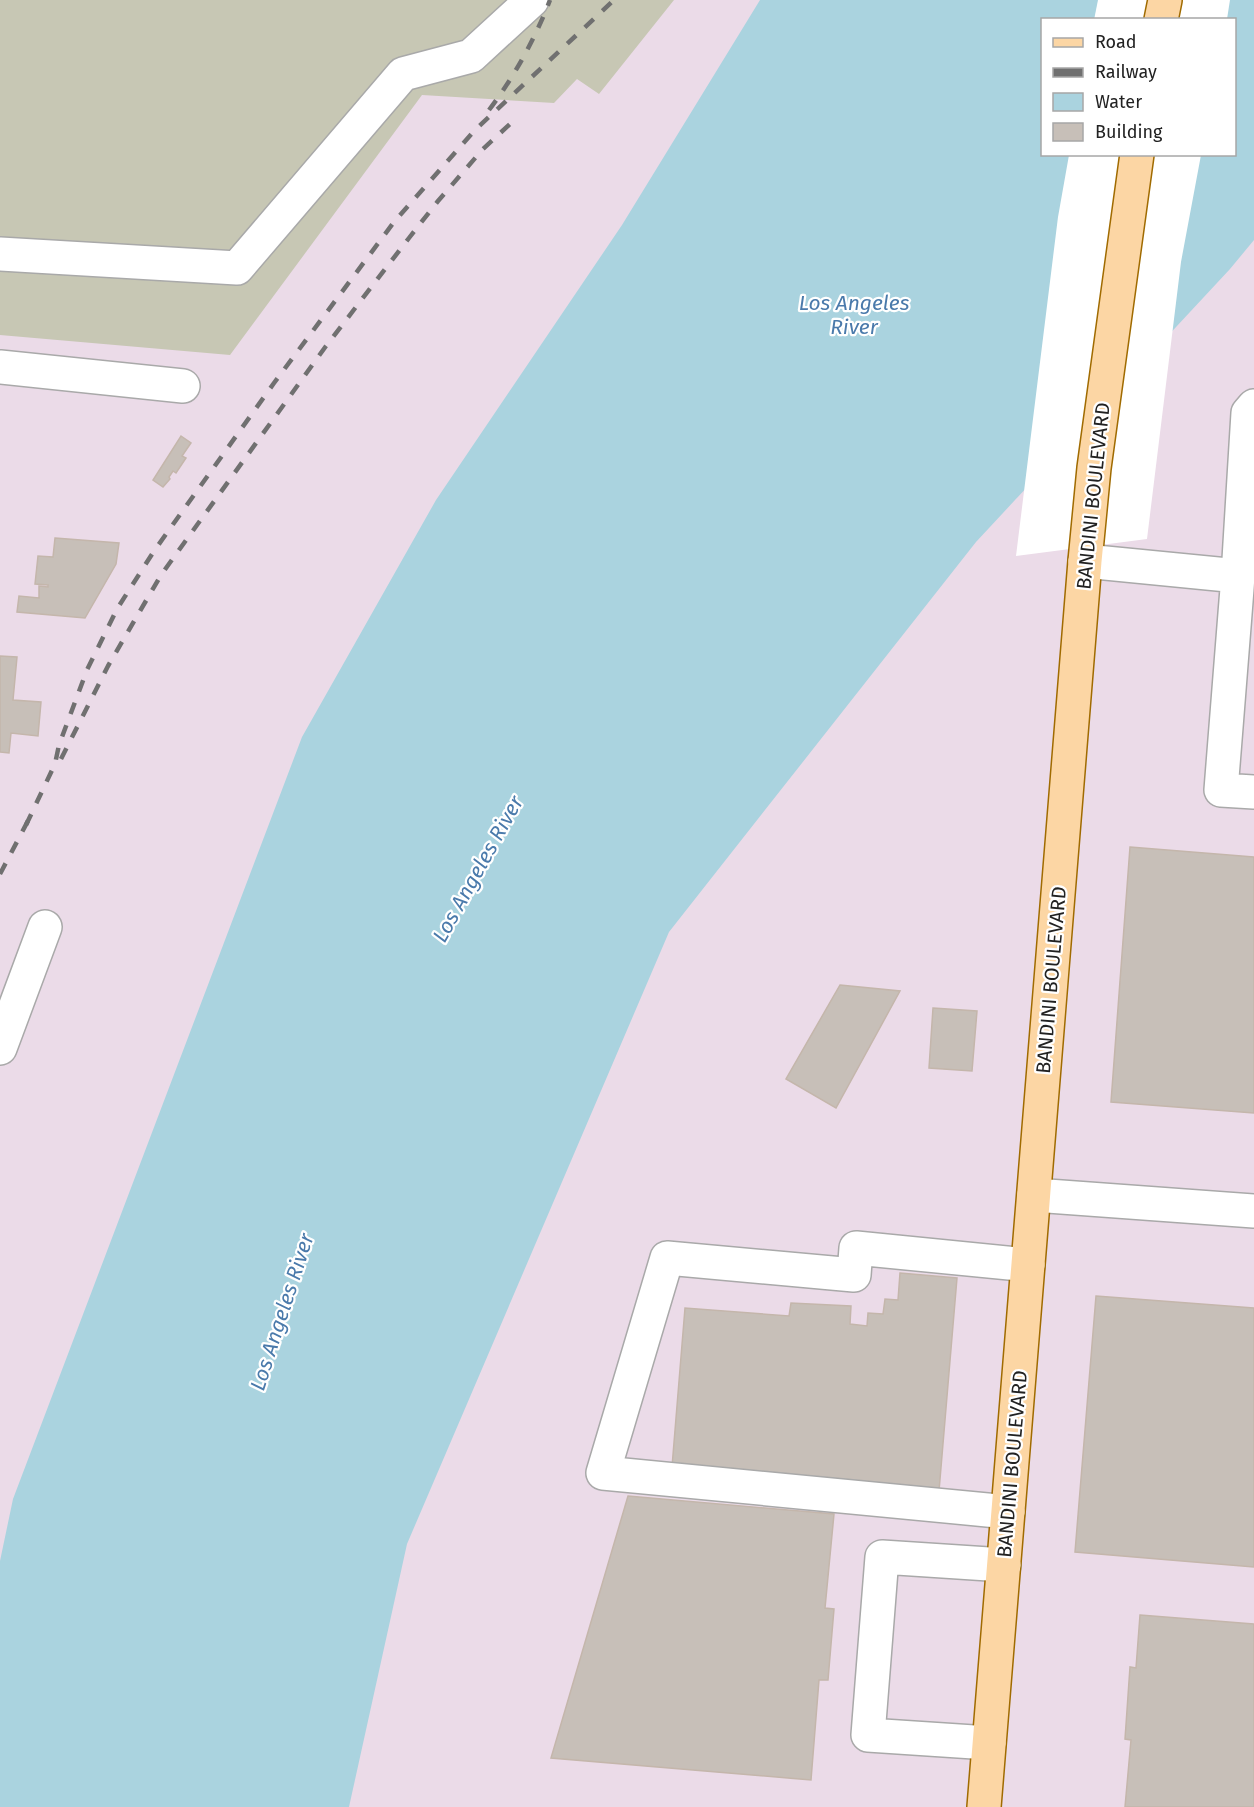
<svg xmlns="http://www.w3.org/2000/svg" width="1254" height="1807" font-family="'Fira Sans',sans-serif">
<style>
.industrial{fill:#ebdbe8;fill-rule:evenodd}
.construction{fill:#c7c7b4}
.water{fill:#aad3df;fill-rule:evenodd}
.pier{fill:#fff}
.building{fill:#c7bfb8;stroke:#c4b6ab;stroke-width:1.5}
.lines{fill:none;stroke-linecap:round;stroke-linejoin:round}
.minor-casing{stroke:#a9a9a9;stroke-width:36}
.major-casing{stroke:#a06b00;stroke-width:36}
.minor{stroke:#fff;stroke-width:33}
.major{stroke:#fcd6a4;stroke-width:33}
.rail{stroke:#707070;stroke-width:4.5;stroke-dasharray:12 12;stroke-linecap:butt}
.labels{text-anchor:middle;stroke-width:4.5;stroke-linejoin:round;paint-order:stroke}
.street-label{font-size:20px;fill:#222;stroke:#fff}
.water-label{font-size:21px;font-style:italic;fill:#4a7aab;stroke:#fff}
</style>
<rect width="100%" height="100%" fill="#f2efe9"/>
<!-- industrial -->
<path class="industrial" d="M0,0H1254V1807H0ZM1042,20H1234V154H1042Z"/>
<!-- construction -->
<polygon class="construction" points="0,0 674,0 599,94 577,79 554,103 422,95 230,355 0,335"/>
<!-- water -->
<path class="water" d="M760,0H1254V240L1230,269L976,542L669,932L407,1544L349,1807H0V1561L13,1499L302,737L436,500L622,225ZM1042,20H1234V154H1042Z"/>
<!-- pier -->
<g class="pier">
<polygon points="1098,0 1230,0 1227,19 1094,20"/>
<polygon points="1069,155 1201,155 1181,262 1147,539 1016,556 1058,217"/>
</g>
<!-- building -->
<g class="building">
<polygon points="181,436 191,443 182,456 186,458 176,473 173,471 169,477 170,479 163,487 153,480"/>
<polygon points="55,538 119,543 116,564 85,618 17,612 19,596 39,598 39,586 48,587 48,585 35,584 38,556 53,557"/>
<polygon points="0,656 17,657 13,700 41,702 38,736 11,733 9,753 0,752"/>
<polygon points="1130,847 1254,857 1254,1113 1111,1102"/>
<polygon points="840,985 900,991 836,1108 786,1079"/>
<polygon points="933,1008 977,1011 972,1071 929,1068"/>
<polygon points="900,1273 957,1278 939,1491 672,1467 685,1308 789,1316 791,1303 851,1306 850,1324 867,1326 868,1313 883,1314 885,1299 898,1300"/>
<polygon points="1096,1296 1254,1308 1254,1567 1075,1552"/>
<polygon points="628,1496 834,1514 825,1608 834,1609 828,1680 819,1680 811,1780 551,1758"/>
<polygon points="1140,1615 1254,1624 1254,1807 1125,1807 1131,1740 1125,1739 1130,1667 1136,1668"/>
</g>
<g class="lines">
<defs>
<g id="minor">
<polyline points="0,254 237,268 403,74 471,56 532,0"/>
<polyline points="0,367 183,386"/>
<polyline points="1085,561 1238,576 1221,790 1254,792"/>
<polyline points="1238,576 1248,413 1254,406"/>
<polyline points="0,1048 45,927"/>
<polyline points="1034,1195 1254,1211"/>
<polyline points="1008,1512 603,1473 667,1258 854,1275 856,1248 1028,1265"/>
<polyline points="989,1743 868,1735 882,1557 1004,1565"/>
</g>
<g id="major">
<polyline points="1161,20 1165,0"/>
<polyline points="984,1807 1085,561 1094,468 1137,154"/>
</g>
</defs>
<!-- minor casing -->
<use href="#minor" class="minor-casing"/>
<!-- major casing -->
<use href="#major" class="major-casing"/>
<!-- minor -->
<use href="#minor" class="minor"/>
<!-- major -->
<use href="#major" class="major"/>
<!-- rail -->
<g class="rail">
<path d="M489,110C514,77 535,39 550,0"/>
<polyline points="61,759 108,666 161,575 326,346 409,238 438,201 483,149 510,124"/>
<polyline points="26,825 55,764 59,745 87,670 117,609 154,551 274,383 394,222 474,131 614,0"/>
<polyline points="0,874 30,817"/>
</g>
</g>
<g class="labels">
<!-- street labels -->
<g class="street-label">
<text transform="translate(1093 496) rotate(-84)" y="7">BANDINI BOULEVARD</text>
<text transform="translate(1051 980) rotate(-85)" y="7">BANDINI BOULEVARD</text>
<text transform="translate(1012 1464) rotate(-85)" y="7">BANDINI BOULEVARD</text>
</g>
<!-- water labels -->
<g class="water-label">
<text x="854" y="310">Los Angeles<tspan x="854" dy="24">River</tspan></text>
<text transform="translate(478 869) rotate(-61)" y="7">Los Angeles River</text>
<text transform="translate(282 1312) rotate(-72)" y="7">Los Angeles River</text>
</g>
</g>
<!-- legend -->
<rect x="1041" y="18" width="195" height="138" fill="#ffffff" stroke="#a7a7a7" stroke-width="1.5"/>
<rect x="1053" y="38" width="30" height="9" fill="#fcd6a4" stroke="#a7a7a7" stroke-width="1.5"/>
<text x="1095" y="48" font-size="18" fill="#222222">Road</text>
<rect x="1053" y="68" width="30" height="9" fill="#707070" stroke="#a7a7a7" stroke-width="1.5"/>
<text x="1095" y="78" font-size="18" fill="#222222">Railway</text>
<rect x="1053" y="93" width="30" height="18" fill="#aad3df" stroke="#a7a7a7" stroke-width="1.5"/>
<text x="1095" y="108" font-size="18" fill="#222222">Water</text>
<rect x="1053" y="123" width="30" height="18" fill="#c7bfb8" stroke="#a7a7a7" stroke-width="1.5"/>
<text x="1095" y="138" font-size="18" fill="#222222">Building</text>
</svg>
